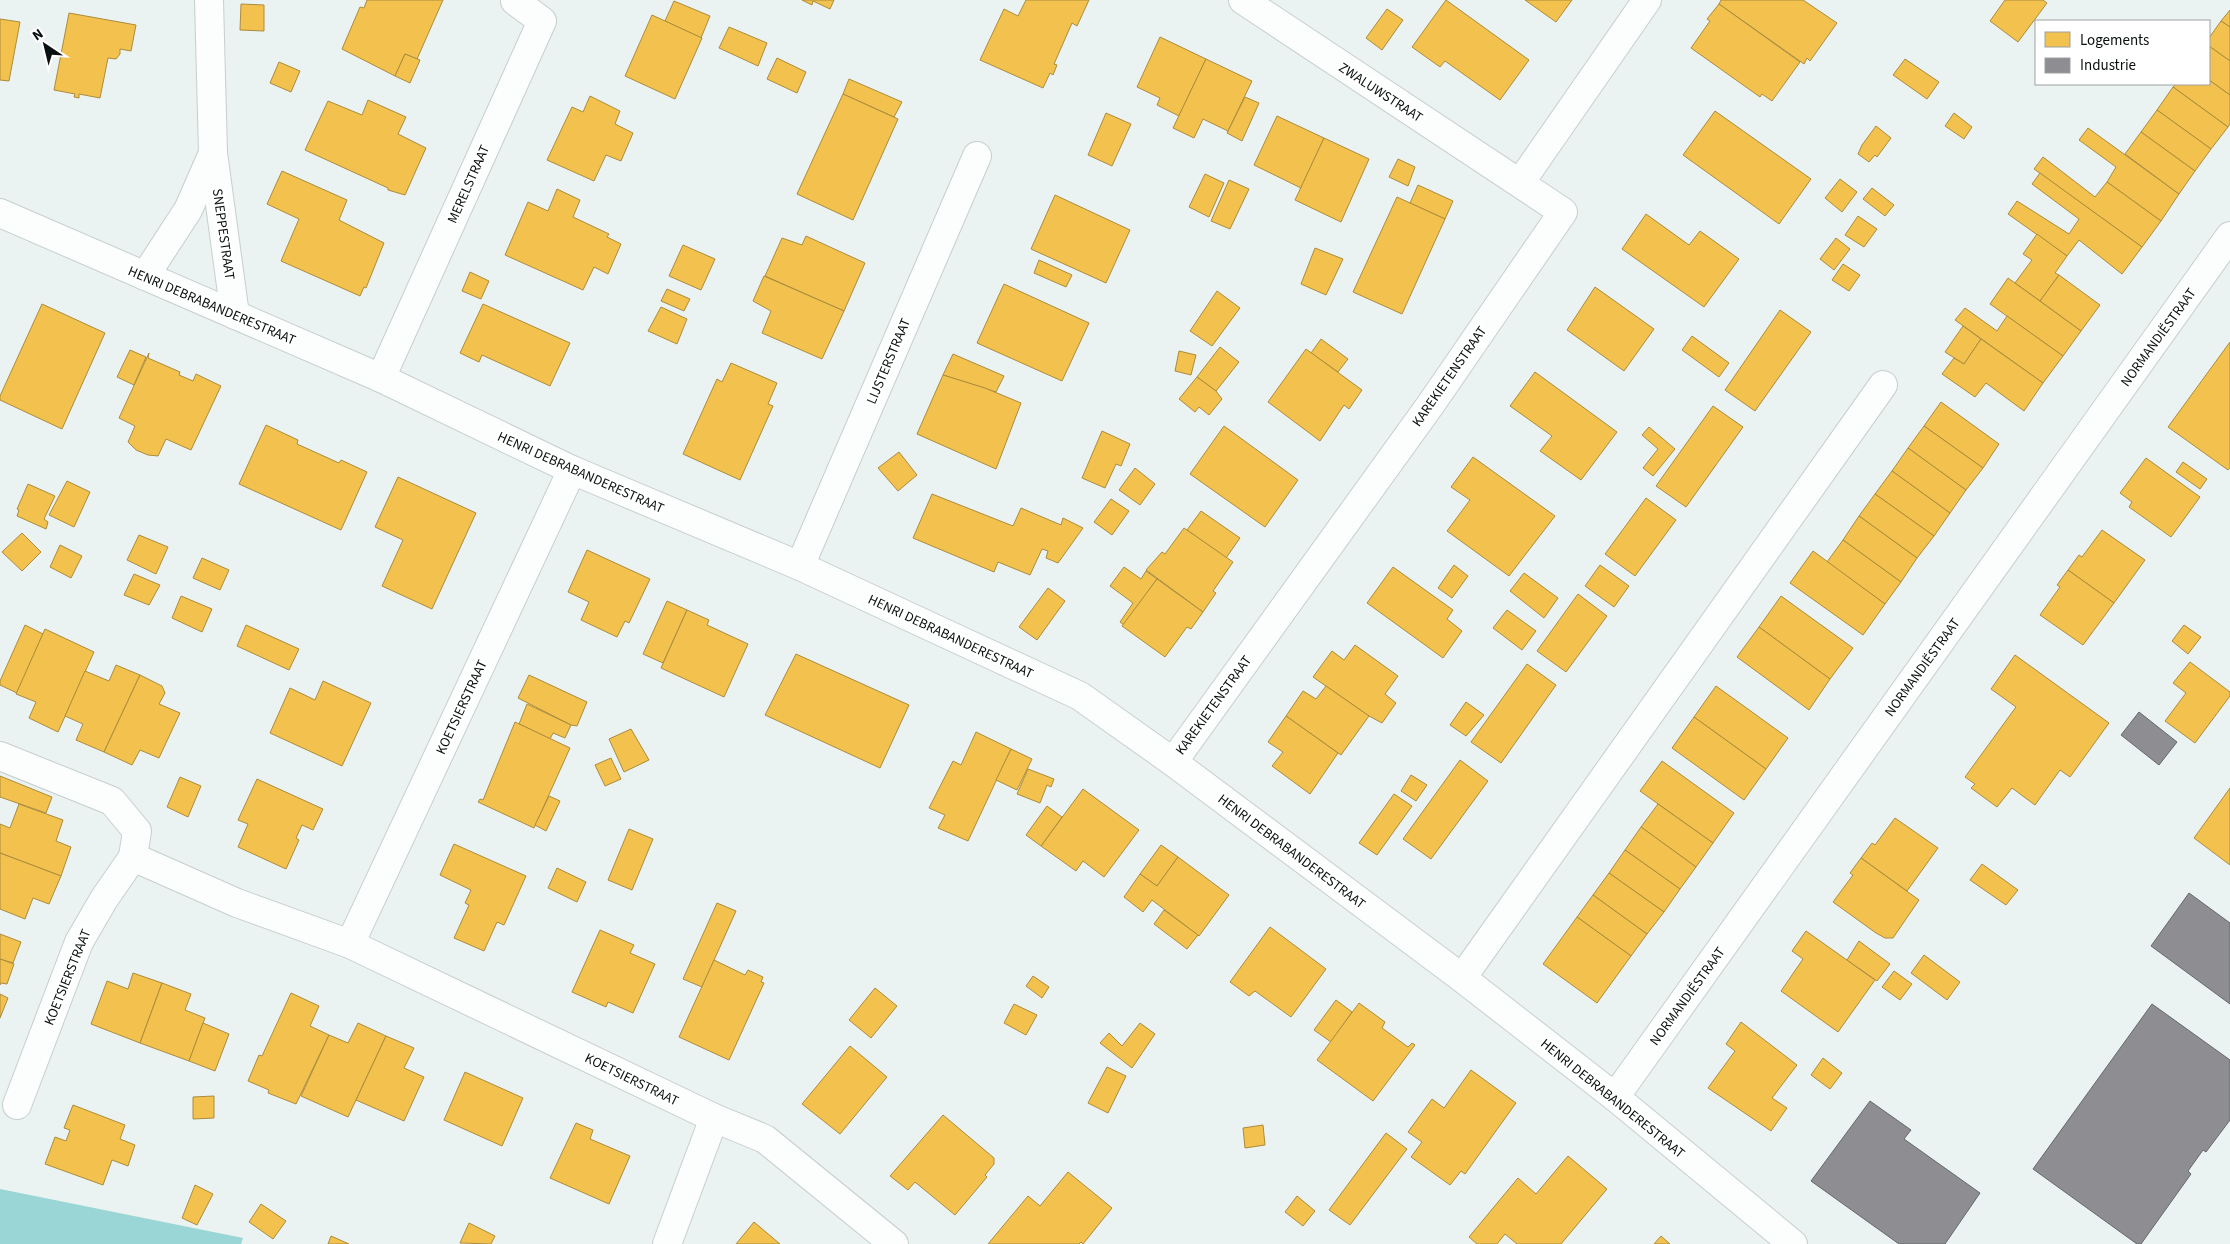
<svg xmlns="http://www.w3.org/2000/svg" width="2230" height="1244" font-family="'Source Sans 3',sans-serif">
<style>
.forest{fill:#99d6d5}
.homes{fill:#f2c14e;stroke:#ac8c3b}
.industry{fill:#8d8d92;stroke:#66686b}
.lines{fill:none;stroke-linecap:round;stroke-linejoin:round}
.minor-casing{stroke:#c8cece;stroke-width:30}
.minor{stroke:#fcfdfd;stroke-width:28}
.labels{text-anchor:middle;stroke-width:5;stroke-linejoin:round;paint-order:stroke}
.street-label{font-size:14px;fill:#0a100f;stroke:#fff}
</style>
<rect width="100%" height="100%" fill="#eaf2f2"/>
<!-- forest -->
<polygon class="forest" points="0,1189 243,1238 241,1244 0,1244"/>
<!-- homes -->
<g class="homes">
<polygon points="367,0 443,0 417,59 405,54 395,76 342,49 360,7 364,8"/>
<polygon points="802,0 834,0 830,9 813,1 812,5"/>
<polygon points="1026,0 1089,0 1077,26 1072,23 1054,64 1057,65 1053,75 1050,73 1043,88 980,60 1004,9 1018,16"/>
<polygon points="1446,0 1529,60 1500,100 1445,61 1440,67 1412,47"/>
<polygon points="1525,0 1572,0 1556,22"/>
<polygon points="1721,0 1803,0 1837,23 1810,61 1807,58 1804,64 1719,4"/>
<polygon points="2005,0 2043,0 2047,3 2018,42 1990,21"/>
<polygon points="674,1 710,16 701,38 665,21"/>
<polygon points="241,4 264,5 264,31 240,30"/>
<polygon points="1719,4 1800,62 1772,101 1762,94 1760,97 1691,48 1710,21 1707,19"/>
<polygon points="1387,9 1403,20 1382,50 1366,38"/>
<polygon points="2230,10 2230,27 2221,21"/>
<polygon points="69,13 136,25 131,51 120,49 120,54 116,59 108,58 100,98 79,94 79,98 74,97 75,94 54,90"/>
<polygon points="652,15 702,38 675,99 625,76"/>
<polygon points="0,19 20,22 9,81 0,80"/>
<polygon points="2221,21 2230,27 2230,61 2209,46 2209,38"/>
<polygon points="729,27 767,43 758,66 719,48"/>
<polygon points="1160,37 1206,59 1179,116 1157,105 1160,98 1137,87"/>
<polygon points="2209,46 2230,61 2230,95 2209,80"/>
<polygon points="405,54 420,60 410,83 395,76"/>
<polygon points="777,58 806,72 797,93 767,79"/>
<polygon points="1206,59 1252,81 1228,131 1203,119 1194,138 1173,128"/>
<polygon points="1905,59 1939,82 1927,99 1893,75"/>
<polygon points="279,62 300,71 291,92 270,83"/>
<polygon points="849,79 902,102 894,117 843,94"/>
<polygon points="2209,80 2230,95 2230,124 2228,127 2173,87 2176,84 2209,84"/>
<polygon points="2173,87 2228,127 2211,149 2157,110"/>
<polygon points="843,94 898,119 853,220 797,194"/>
<polygon points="590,96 620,111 615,124 633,133 621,161 606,155 594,181 547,160 572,107 583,112"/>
<polygon points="1245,97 1259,103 1242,141 1227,133"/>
<polygon points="368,100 406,117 398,134 426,148 405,195 388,190 388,188 305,150 328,101 362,115"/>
<polygon points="2157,110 2211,149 2195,171 2141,132"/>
<polygon points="1715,111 1811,179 1779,224 1683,155"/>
<polygon points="1106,113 1131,124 1112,166 1088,155"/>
<polygon points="1954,113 1972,127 1964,139 1945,126"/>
<polygon points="1277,116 1324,138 1301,188 1254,165"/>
<polygon points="1876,126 1891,138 1877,157 1875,155 1869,162 1858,154 1862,145"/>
<polygon points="2088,128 2179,194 2161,221 2107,182 2116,167 2079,140"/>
<polygon points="2141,132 2195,171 2179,194 2125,154"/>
<polygon points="1324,138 1369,159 1341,222 1295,200"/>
<polygon points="2043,157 2095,197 2107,182 2161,221 2142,247 2034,169"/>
<polygon points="1398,159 1415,167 1408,186 1389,177"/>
<polygon points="282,171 347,200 339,220 384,243 366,288 364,287 360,296 281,261 299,219 267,204"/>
<polygon points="2040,173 2142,247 2122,274 2079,240 2067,256 2008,214 2017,201 2069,234 2079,219 2032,184"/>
<polygon points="1205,174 1224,183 1209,217 1189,207"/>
<polygon points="1840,179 1857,192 1842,212 1825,198"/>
<polygon points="1229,180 1249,189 1230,229 1211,221"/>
<polygon points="1418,185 1453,201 1445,219 1410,203"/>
<polygon points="1872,188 1894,205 1885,216 1863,199"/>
<polygon points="557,189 580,200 573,217 609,234 607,237 621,244 608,274 594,267 583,290 505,255 528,202 548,211"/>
<polygon points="1055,195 1130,230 1106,283 1031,249"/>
<polygon points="1397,197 1445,219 1402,314 1353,292"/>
<polygon points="1646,214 1689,245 1700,231 1739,259 1704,307 1622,249"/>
<polygon points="1858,216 1877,229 1864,247 1845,235"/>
<polygon points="2037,234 2067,256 2055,273 2059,275 2040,301 2015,283 2032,260 2023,254"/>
<polygon points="806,236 865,263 844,311 765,276 782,238 802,245"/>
<polygon points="1836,238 1850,249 1834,270 1820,259"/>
<polygon points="683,245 715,259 701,290 669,276"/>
<polygon points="1315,248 1343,259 1326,295 1301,284"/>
<polygon points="1039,260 1072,275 1066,287 1034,273"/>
<polygon points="1843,264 1860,275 1849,291 1832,280"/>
<polygon points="470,272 489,281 481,299 462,291"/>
<polygon points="2059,275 2100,305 2081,331 2040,301"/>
<polygon points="764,276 844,311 822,359 762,333 771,311 753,301"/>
<polygon points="2008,278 2081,331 2063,356 1990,304"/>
<polygon points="1004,284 1089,323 1062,381 977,343"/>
<polygon points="1595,287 1654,329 1624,371 1567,330"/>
<polygon points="667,289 690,299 684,311 661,301"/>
<polygon points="1217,291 1240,308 1212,346 1190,331"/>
<polygon points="42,304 105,333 62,429 0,400 0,396"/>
<polygon points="483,304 570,343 550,386 482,355 479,362 460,353"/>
<polygon points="661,307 687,319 677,344 648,331"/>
<polygon points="1965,308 1997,331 2007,316 2063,356 2043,383 1955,320"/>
<polygon points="1780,310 1811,332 1755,411 1725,390"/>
<polygon points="1963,326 1981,339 1964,364 1945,352"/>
<polygon points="1692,336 1729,363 1719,377 1682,350"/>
<polygon points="1321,339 1348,359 1338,372 1311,353"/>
<polygon points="1981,339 2043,383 2024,411 1986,383 1975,397 1942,374 1954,358 1964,364"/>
<polygon points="2230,342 2230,468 2228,470 2168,427"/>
<polygon points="1220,347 1239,362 1216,391 1197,377"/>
<polygon points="1306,349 1362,390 1349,409 1344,405 1320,441 1268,402"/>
<polygon points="130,350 146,357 134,385 117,377"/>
<polygon points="1179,351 1196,355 1191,375 1175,371"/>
<polygon points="149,353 148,358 180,372 179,375 193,381 196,374 221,386 191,450 166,439 158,456 148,455 136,450 128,442 135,426 119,418"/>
<polygon points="953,354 1004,376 996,392 943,375"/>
<polygon points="731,363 777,383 768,404 773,406 740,480 683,454 717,379 722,382"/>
<polygon points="1535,372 1617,432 1581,480 1540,451 1552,436 1510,406"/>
<polygon points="943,375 985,388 1021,403 996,469 917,434"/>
<polygon points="1197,377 1216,391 1222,399 1209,415 1199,407 1195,412 1179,399"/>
<polygon points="1941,402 1999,444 1983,468 1924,426"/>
<polygon points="1713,406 1743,427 1686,507 1656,486"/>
<polygon points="266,425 298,440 297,444 339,463 341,460 367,472 341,530 239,484"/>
<polygon points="1224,426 1298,480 1265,527 1190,474"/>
<polygon points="1924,426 1983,468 1966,490 1908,448"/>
<polygon points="1649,427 1675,449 1653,476 1643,468 1658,449 1642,435"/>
<polygon points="1102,431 1130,444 1121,466 1116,464 1105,488 1082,478"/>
<polygon points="1908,448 1966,490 1950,513 1892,471"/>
<polygon points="899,452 917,475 898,491 878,468"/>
<polygon points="1473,457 1555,516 1509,576 1447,531 1470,500 1451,487"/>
<polygon points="2146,458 2200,497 2171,537 2129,507 2132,502 2120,493"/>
<polygon points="2183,462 2207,479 2200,489 2176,472"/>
<polygon points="1135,468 1155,484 1140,505 1119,490"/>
<polygon points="1892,471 1950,513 1934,536 1875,494"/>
<polygon points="398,477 476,513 432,609 382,586 403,540 375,527"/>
<polygon points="67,481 90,492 74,527 49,515"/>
<polygon points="28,484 55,496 44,519 48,522 46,529 17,516 19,510 17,509"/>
<polygon points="932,494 1013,526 1021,508 1061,525 1063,518 1083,528 1058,563 1046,558 1048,551 1042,549 1030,575 998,562 994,572 913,538"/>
<polygon points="1875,494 1934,536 1917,558 1859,516"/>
<polygon points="1646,498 1676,520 1635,576 1605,554"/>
<polygon points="1111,499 1129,511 1112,535 1094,522"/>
<polygon points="1201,511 1240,538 1226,558 1187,530"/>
<polygon points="1859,516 1917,558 1901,582 1843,540"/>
<polygon points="1184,528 1233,562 1213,591 1216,593 1203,612 1146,570 1162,552 1165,554"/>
<polygon points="2102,530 2145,560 2114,603 2068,570 2079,555 2082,557"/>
<polygon points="22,533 41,552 22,571 2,552"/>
<polygon points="139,535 168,547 156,574 127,560"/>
<polygon points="1843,540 1901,582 1885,604 1827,562"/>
<polygon points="60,545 82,556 71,578 50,567"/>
<polygon points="587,550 650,579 629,623 625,621 617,637 581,620 589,602 568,592"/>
<polygon points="1813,551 1885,604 1863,635 1790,583"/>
<polygon points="202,558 229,570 220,590 193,578"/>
<polygon points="1454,565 1468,576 1452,598 1438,588"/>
<polygon points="1600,565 1629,586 1614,607 1585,586"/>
<polygon points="1124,567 1141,579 1146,571 1157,579 1124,625 1120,622 1133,603 1110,586"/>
<polygon points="1393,567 1453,610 1447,619 1462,631 1443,658 1367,603"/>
<polygon points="2068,570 2114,603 2083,645 2040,615 2060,587 2057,585"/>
<polygon points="1524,573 1558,598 1544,618 1510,591"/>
<polygon points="134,574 160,585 149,605 124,595"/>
<polygon points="1157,579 1203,612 1191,629 1187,627 1165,657 1122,626"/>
<polygon points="1048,588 1065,601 1037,640 1019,627"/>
<polygon points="1578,594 1607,616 1566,672 1537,651"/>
<polygon points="181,596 212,609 202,632 172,618"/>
<polygon points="1781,596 1853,648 1830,679 1759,627"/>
<polygon points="667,601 687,610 663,663 643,654"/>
<polygon points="687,610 709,620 707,625 748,644 724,697 661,668"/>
<polygon points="1507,610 1536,631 1522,650 1493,628"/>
<polygon points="25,625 43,634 17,693 0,685 0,681"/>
<polygon points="246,625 299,649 289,670 237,646"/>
<polygon points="2184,625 2201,637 2188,654 2172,641"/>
<polygon points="1759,627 1830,679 1809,710 1737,657"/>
<polygon points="45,629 94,652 58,732 29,718 36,702 16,694"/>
<polygon points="1355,645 1398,676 1385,694 1396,703 1382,723 1369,716 1313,677 1332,651 1344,660"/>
<polygon points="796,654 909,705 880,768 765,715"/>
<polygon points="2015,655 2109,723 2070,777 2060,770 2035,805 2012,788 1997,807 1971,788 1975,784 1965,777 2016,707 1991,689"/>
<polygon points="2190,662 2230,692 2230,696 2195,743 2165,721 2186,693 2173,683"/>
<polygon points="1527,664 1556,685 1501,763 1471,742"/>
<polygon points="116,665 140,675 104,752 76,740 83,724 65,716 85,671 109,681"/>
<polygon points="140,675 162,686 165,693 159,704 180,713 159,758 140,750 132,765 104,752"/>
<polygon points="529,675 587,702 577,726 571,725 518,698"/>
<polygon points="323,681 371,703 342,766 270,733 290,688 315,700"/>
<polygon points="1326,686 1369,716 1341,755 1286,716 1303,691 1316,699"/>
<polygon points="1716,686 1788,738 1766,769 1694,717"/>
<polygon points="1466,702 1484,715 1466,736 1450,725"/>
<polygon points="527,704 571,725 565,738 553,733 550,739 519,724"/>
<polygon points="1286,716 1338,753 1310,794 1272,766 1283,752 1268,742"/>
<polygon points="1694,717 1766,769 1744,800 1672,748"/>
<polygon points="515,722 570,748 534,828 478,802 480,799 483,800"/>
<polygon points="631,729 649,760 624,772 609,739"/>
<polygon points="976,732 1011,749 968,841 938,828 945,815 929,808 953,761 961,765"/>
<polygon points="1011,749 1032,759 1017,790 996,780"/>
<polygon points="611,758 621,779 605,786 595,765"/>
<polygon points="1460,760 1488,781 1431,859 1403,839"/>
<polygon points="1662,761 1734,813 1713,843 1640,791"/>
<polygon points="1028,769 1054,779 1051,787 1047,785 1040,803 1017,794"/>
<polygon points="1411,775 1427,785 1416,801 1401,791"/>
<polygon points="0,776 52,797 46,813 0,797"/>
<polygon points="180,777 201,786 188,817 167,807"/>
<polygon points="257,779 323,809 313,830 302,825 296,838 299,840 286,869 238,847 248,824 238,820"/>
<polygon points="2230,788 2230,865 2194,838"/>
<polygon points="1083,789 1139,830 1104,877 1083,861 1076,871 1041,846"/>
<polygon points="1394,794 1412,806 1377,855 1359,843"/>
<polygon points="549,796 560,801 546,831 535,825"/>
<polygon points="19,804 63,820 56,841 71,847 61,876 0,853 0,824 10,828"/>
<polygon points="1658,804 1713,843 1696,867 1641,827"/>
<polygon points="1047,806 1062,817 1041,846 1026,835"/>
<polygon points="1895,818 1938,848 1907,891 1861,858 1872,843 1875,845"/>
<polygon points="1641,827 1696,867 1680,889 1625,850"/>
<polygon points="629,829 653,839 632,890 608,880"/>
<polygon points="454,844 526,876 504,925 497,922 484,951 454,938 469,905 465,903 471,890 440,875"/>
<polygon points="1161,845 1178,857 1157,886 1140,874"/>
<polygon points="1625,850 1680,889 1664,912 1609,873"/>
<polygon points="0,853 61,876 49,904 33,898 25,919 0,909"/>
<polygon points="1178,857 1229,895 1199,936 1152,900 1143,912 1124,897 1140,874 1157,886"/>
<polygon points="1861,858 1919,900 1893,938 1885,938 1876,933 1833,902 1853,875 1850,873"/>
<polygon points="1982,864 2018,890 2006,905 1970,880"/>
<polygon points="557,868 586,882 577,902 548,888"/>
<polygon points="1609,873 1664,912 1647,934 1593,895"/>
<polygon points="1593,895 1647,934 1631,956 1577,917"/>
<polygon points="717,903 736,911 702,987 683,979"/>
<polygon points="1164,910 1198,935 1187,949 1154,924"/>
<polygon points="1577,917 1631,956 1597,1003 1543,964"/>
<polygon points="1270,927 1326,969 1291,1017 1255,991 1249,996 1230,982"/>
<polygon points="600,930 634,945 630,953 655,964 633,1013 608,1002 606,1007 572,992"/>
<polygon points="1806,931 1875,980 1838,1032 1781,991 1803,959 1792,951"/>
<polygon points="0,934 21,942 13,963 0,959"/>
<polygon points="1859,941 1890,964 1877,981 1847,960"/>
<polygon points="1924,955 1960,982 1947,1000 1911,973"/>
<polygon points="0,959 14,964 7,984 1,983 0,985"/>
<polygon points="714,960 745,975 748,970 763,977 761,982 764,983 729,1060 679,1037"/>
<polygon points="1894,971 1912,984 1900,1000 1882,987"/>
<polygon points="133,973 162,983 140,1043 91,1024 107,981 128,989"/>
<polygon points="1033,976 1049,987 1042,998 1026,986"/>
<polygon points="162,983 191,994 185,1010 205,1018 189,1061 140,1043"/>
<polygon points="875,988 897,1006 871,1038 849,1020"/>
<polygon points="291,993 319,1006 310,1026 329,1035 296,1104 268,1093 269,1090 248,1081 259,1055 262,1056"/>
<polygon points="0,994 8,998 0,1018"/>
<polygon points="1336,1000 1352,1012 1331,1042 1314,1030"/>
<polygon points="1359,1003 1385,1022 1382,1028 1408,1047 1412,1043 1415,1045 1373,1101 1317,1060"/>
<polygon points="1014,1004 1037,1015 1026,1035 1004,1023"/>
<polygon points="1741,1022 1797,1065 1772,1098 1787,1108 1771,1131 1708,1088 1735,1051 1726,1044"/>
<polygon points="203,1023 229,1034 215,1071 189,1061"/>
<polygon points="358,1023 386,1036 348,1117 301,1096 329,1035 348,1043"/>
<polygon points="1140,1023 1155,1034 1132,1068 1100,1043 1109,1033 1122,1046"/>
<polygon points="386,1036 414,1048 404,1068 424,1077 404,1121 356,1100"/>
<polygon points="850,1046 887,1077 840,1134 802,1104"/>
<polygon points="1823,1058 1842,1073 1830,1089 1811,1075"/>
<polygon points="1107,1067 1126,1076 1108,1113 1088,1103"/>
<polygon points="1471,1070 1516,1103 1465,1174 1461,1171 1450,1185 1411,1157 1422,1142 1408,1132 1432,1099 1444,1108"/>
<polygon points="465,1072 523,1098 502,1146 444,1120"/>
<polygon points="214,1096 214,1118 193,1119 193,1097"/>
<polygon points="73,1105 125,1125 120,1139 135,1145 128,1166 112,1160 103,1185 45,1164 55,1137 66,1141 70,1130 64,1128"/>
<polygon points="943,1115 994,1158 994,1164 985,1175 987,1177 955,1215 915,1182 908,1190 890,1176"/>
<polygon points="576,1123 593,1130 590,1139 630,1156 609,1204 550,1178"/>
<polygon points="1263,1125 1265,1145 1245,1148 1243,1128"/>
<polygon points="1386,1133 1407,1149 1350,1225 1329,1210"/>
<polygon points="1568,1156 1607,1189 1561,1244 1517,1244 1505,1234 1497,1244 1477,1244 1469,1237 1518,1178 1536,1194"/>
<polygon points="1068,1172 1112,1208 1083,1244 1081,1242 1079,1244 988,1244 1028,1196 1040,1206"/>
<polygon points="195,1185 213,1194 197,1225 182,1218"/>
<polygon points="1297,1196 1315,1211 1303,1226 1285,1212"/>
<polygon points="261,1204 286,1221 273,1239 249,1222"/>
<polygon points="754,1222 780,1244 736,1244"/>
<polygon points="469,1223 495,1236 491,1244 460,1243"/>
<polygon points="331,1236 349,1244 328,1244"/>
<polygon points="1661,1236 1670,1244 1654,1244"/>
</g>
<!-- industry -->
<g class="industry">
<polygon points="2139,712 2177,742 2159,765 2121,735"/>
<polygon points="2189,893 2230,923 2230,1004 2151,946"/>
<polygon points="2152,1004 2230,1060 2230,1120 2206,1152 2203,1150 2188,1171 2191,1174 2141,1244 2137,1244 2033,1169"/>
<polygon points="1870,1101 1911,1130 1904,1139 1980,1193 1945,1244 1899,1244 1811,1181"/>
</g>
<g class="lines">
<defs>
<g id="minor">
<polyline points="209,0 213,153 235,315"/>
<polyline points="1520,183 1647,0"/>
<polyline points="0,213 381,378 572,470 800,566 1080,696 1173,762 1462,978 1615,1097 1793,1244"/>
<polyline points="145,276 188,210 213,153"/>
<polyline points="381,378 542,21 515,1"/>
<polyline points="800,566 977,156"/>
<polyline points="0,756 112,801 137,831 133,857 237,903 350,944 714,1118 765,1139 894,1244"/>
<polyline points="1173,762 1431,404 1563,212 1243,0"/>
<polyline points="350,944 572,470"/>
<polyline points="1462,978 1883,385"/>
<polyline points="1615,1097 2230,236"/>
<polyline points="17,1105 79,942 104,899 133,857"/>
<polyline points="667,1244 714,1118"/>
</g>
</defs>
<!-- minor casing -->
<use href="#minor" class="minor-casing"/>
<!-- minor -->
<use href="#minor" class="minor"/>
</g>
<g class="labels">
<!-- street labels -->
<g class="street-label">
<text transform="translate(1381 92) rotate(33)" y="5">ZWALUWSTRAAT</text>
<text transform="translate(468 184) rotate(-66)" y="5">MERELSTRAAT</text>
<text transform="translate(224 234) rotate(82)" y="5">SNEPPESTRAAT</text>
<text transform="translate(212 305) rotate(23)" y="5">HENRI DEBRABANDERESTRAAT</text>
<text transform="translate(2158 337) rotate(-54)" y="5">NORMANDIËSTRAAT</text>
<text transform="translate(888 361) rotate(-67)" y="5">LIJSTERSTRAAT</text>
<text transform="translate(1449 376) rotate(-55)" y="5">KAREKIETENSTRAAT</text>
<text transform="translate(581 472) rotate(24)" y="5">HENRI DEBRABANDERESTRAAT</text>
<text transform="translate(951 636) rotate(25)" y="5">HENRI DEBRABANDERESTRAAT</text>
<text transform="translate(1922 667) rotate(-54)" y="5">NORMANDIËSTRAAT</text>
<text transform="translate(1213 705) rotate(-54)" y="5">KAREKIETENSTRAAT</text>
<text transform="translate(461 707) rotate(-65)" y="5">KOETSIERSTRAAT</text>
<text transform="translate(1292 851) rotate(37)" y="5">HENRI DEBRABANDERESTRAAT</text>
<text transform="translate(67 977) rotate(-68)" y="5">KOETSIERSTRAAT</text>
<text transform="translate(1687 996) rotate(-54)" y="5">NORMANDIËSTRAAT</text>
<text transform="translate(632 1079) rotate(26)" y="5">KOETSIERSTRAAT</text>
<text transform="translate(1613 1098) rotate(39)" y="5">HENRI DEBRABANDERESTRAAT</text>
</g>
</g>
<!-- legend -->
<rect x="2035" y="20" width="175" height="65" fill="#ffffff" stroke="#9d9f9f"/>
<rect x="2045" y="32" width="25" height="15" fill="#f2c14e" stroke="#9d9f9f"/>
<text x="2080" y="45" font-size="15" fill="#0a100f">Logements</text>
<rect x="2045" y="58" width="25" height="15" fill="#8d8d92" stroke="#9d9f9f"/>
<text x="2080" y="70" font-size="15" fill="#0a100f">Industrie</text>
<!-- north arrow -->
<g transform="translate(45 45) rotate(325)" stroke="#ffffff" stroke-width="4" paint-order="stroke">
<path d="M0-4L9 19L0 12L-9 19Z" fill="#0a100f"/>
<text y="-8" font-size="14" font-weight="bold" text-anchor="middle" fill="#0a100f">N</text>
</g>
</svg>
